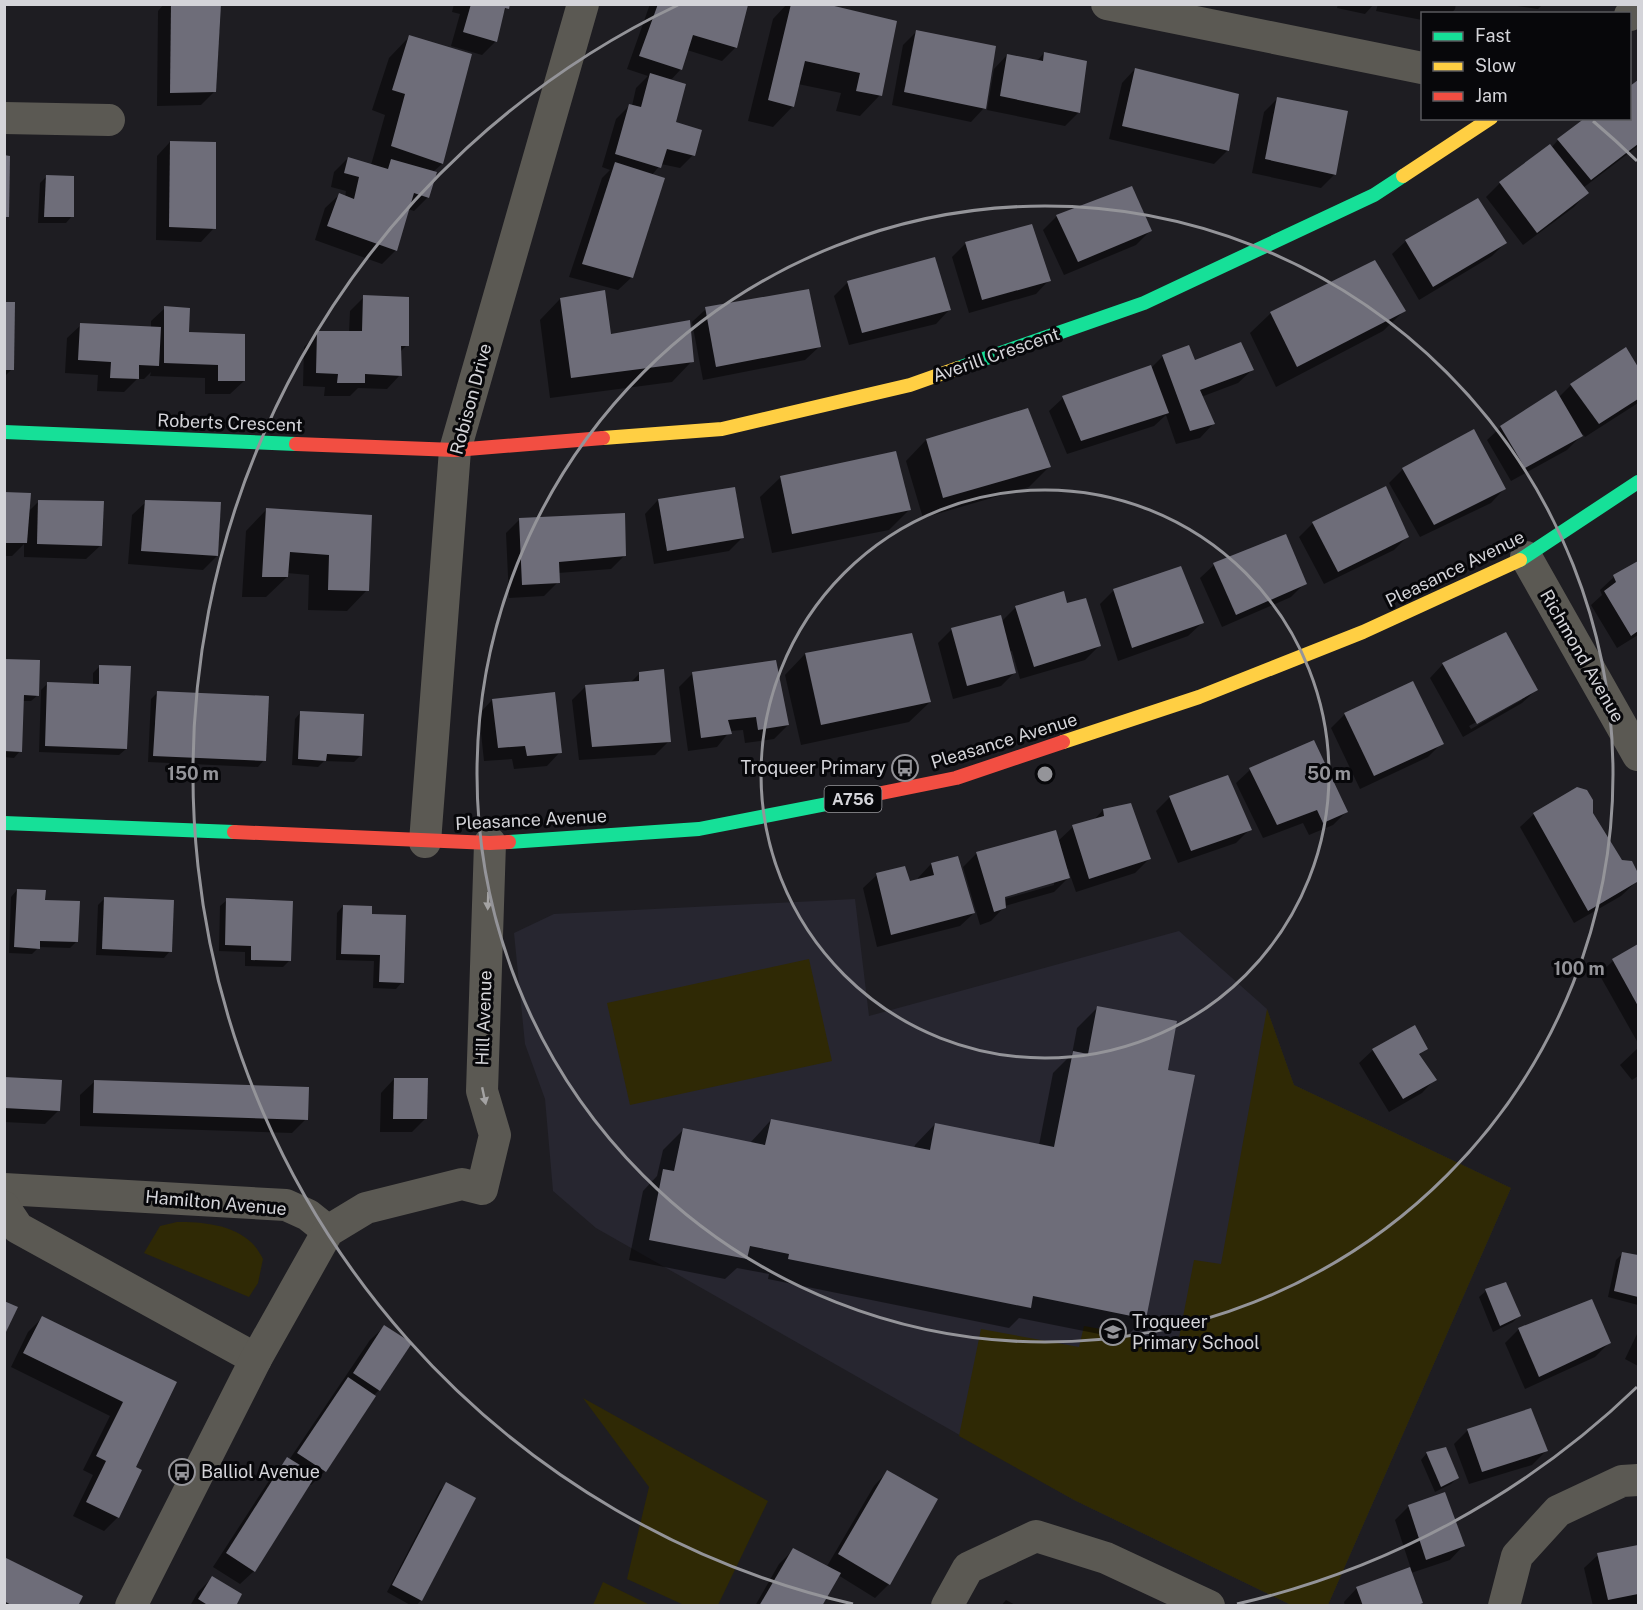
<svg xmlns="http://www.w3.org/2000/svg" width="1643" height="1610" font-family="'Public Sans',sans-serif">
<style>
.built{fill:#272630}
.green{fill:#2f2905}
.shadow{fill:#0007;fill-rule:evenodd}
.building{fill:#6e6d79}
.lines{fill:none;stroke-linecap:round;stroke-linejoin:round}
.street{stroke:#5b5953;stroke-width:32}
.fast{stroke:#16e098;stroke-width:14}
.slow{stroke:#ffcf43;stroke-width:14}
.jam{stroke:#f24e42;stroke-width:14}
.oneway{fill:#a4a3a3}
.ring{fill:none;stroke:#949499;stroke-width:3}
.labels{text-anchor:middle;stroke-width:6;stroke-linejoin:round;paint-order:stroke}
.shield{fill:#07070a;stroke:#96969b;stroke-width:1.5}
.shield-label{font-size:16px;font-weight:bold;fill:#d4d4d9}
.street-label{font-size:18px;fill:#d4d4d9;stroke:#07070a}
.poi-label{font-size:18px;fill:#d4d4d9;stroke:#07070a;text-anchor:start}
.centre{fill:#949499;stroke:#07070a;stroke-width:3}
.ring-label{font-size:18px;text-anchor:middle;font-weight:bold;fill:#949499;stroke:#07070a;stroke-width:6;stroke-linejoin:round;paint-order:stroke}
</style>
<rect width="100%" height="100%" fill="#1e1d22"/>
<!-- built -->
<polygon class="built" points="855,899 869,1016 1179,931 1267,1009 1294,1085 1511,1188 1328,1605 1291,1605 1074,1500 596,1228 553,1191 545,1099 525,1044 514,933 554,914"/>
<!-- green -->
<g class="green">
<polygon points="809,959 832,1061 630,1105 607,1003"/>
<polygon points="1267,1009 1294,1085 1511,1188 1328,1605 1291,1605 1074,1500 959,1436 981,1329 1079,1347 1084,1326 1178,1343 1194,1260 1221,1264"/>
<path d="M177,1222C202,1222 232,1224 252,1243C256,1247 260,1253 263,1259L258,1283L249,1297L144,1253L160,1226Z"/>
<polygon points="583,1398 768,1501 718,1605 684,1605 627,1579 649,1487"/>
<polygon points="603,1582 650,1605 593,1605"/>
</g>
<!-- shadow -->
<g class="shadow">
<polygon points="164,4 219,4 214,92 201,105 157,106 158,11"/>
<polygon points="454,4 509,4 502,15 495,42 482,55 451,46 460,14 452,12"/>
<polygon points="650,4 746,6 736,47 722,61 687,50 681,69 670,81 674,123 693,155 680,168 661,164 652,175 632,277 618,290 569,277 602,178 610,170 602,167 616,119 630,105 632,106 636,88 648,76 627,69"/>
<polygon points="787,4 819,4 880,95 860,116 836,111 841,93 798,84 793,106 773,127 748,121 773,19"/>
<polygon points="1338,4 1374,4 1365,14 1337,8"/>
<polygon points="1378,4 1456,4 1455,9 1451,14 1422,14 1422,20 1376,11"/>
<polygon points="1503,4 1543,4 1538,9"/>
<polygon points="917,31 984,108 971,122 892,105 903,45"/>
<polygon points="409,37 442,164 433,172 428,197 414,211 408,209 396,250 382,264 315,240 325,208 339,195 345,197 346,191 331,187 334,172 348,158 371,165 385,115 372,110 389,58"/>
<polygon points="1044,53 1079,112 1065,126 987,110 994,69 1007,55 1037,61"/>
<polygon points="1135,69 1228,150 1214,164 1109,139 1122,83"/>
<polygon points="1638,82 1638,146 1583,188 1587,193 1574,207 1523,245 1486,197 1500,183 1551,148 1558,140 1630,118 1630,88"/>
<polygon points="1278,98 1335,174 1321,188 1252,173 1264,112"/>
<polygon points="170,142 214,228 201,242 156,240 157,156"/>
<polygon points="46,177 72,216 66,223 38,223 40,183"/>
<polygon points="1057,216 1150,231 1136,245 1064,275 1043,230"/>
<polygon points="1406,241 1505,243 1492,256 1419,300 1392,254"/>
<polygon points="966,243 1049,280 1036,294 969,313 952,257"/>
<polygon points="848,282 949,310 936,324 849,345 834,296"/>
<polygon points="364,297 407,345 399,353 400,375 387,389 358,388 350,396 324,396 325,387 303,386 304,347 318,333 349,332 350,311"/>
<polygon points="560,299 610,336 692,361 672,382 550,398 540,320"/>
<polygon points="4,303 12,369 4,377"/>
<polygon points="165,308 188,333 244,381 230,394 205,394 205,378 150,376 151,372 144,379 137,379 124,392 97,391 98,375 65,373 67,338 81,325 151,328 151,321"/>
<polygon points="706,309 819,347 805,360 703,380 692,322"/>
<polygon points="1404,311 1383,331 1276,387 1250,333 1271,313"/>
<polygon points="1625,349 1638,370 1638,403 1585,437 1583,434 1567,450 1511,481 1487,440 1501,427 1558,398 1571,385"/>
<polygon points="1163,356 1194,362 1252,370 1238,383 1201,397 1213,424 1200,438 1176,444 1166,415 1154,426 1067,454 1049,411 1063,398 1150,369"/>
<polygon points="1027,410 1050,466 1029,487 923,518 906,461 926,440"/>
<polygon points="1403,469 1504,489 1491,503 1420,537 1389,483"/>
<polygon points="781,477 910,509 889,530 772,553 760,497"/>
<polygon points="4,493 28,512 39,501 100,546 86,559 24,557 24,544 12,556 4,556"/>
<polygon points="658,500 742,538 729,551 654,564 645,514"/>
<polygon points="146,502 217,556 203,570 128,564 132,515"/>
<polygon points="266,510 370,517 367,590 347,611 308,610 309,575 287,573 287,577 266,597 242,597 246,531"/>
<polygon points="520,519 625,555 611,569 558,573 558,582 544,596 509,598 506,533"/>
<polygon points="1313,523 1407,537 1394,550 1324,584 1299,537"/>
<polygon points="1638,563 1638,635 1617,648 1591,605 1602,595 1600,590 1614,577"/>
<polygon points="1214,565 1305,583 1291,597 1222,627 1200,578"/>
<polygon points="1114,590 1202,623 1188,636 1118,661 1100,604"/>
<polygon points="1066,604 1099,646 1085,660 1020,679 1012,651 1009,652 1015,672 1001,686 953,699 938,643 952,629 1001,622 1016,607"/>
<polygon points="805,654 930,702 909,722 801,745 785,675"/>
<polygon points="4,660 38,695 31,701 22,701 20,751 14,758 4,757"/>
<path d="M1443,664L1536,690L1522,703L1463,737L1430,678ZM1522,697V700L1471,729L1469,726Z"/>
<polygon points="100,666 126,749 119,755 39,752 41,690 48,683 93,685 93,673"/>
<polygon points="640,673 669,741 655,755 579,760 572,700 586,686 630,683"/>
<polygon points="692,674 788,725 774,739 745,743 743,730 730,731 717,747 688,751 679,687"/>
<polygon points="157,693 264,760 258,767 148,762 151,699"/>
<polygon points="492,700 560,752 547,766 514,769 512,759 484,761 479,714"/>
<polygon points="301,712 361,755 354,762 324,761 318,767 292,765 295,719"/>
<polygon points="1345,714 1442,743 1428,757 1360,789 1331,728"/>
<polygon points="1250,770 1346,812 1333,825 1309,835 1303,823 1263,838 1236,783"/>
<polygon points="1170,797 1250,829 1236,843 1178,863 1156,811"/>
<path d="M1103,810L1149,859L1135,873L1076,892L1068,869L1066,870L1068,878L1054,892L1005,906L991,921L980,925L963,867L977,853L1058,841L1073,827L1093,821ZM1054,881V885L998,901L997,898Z"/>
<polygon points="1534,814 1592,814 1636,882 1621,896 1574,923 1520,827"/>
<polygon points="931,864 974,913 960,926 877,947 863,888 877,875 909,883 919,880 918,878"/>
<polygon points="17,890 44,901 76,942 70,948 39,947 32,954 9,953 11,897"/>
<polygon points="105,898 170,951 164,958 96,955 98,905"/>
<polygon points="227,900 289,961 283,967 245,966 245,952 219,951 220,906"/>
<polygon points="343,906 370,916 402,982 396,989 373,988 374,961 336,960 337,913"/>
<polygon points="1638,945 1638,1043 1599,974 1613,961"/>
<polygon points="1098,1007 1166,1071 1145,1318 1124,1339 1019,1318 1009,1328 768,1279 769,1274 737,1268 725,1279 629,1260 643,1191 657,1176 663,1150 683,1130 750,1143 771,1120 914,1149 915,1145 935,1124 1039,1145 1053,1073 1072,1054 1077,1028"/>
<polygon points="1426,1048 1418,1056 1435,1079 1422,1093 1389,1112 1359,1063 1373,1050"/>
<polygon points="1638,1048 1638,1076 1632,1080 1620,1065"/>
<polygon points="4,1079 59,1110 45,1124 4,1122"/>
<polygon points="394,1079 425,1119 412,1132 380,1132 381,1093"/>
<polygon points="94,1082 306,1119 292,1133 80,1126 80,1095"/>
<polygon points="1623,1253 1638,1257 1638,1305 1608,1297 1616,1260"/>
<polygon points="1486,1291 1519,1316 1513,1322 1493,1332 1479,1297"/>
<polygon points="42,1318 175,1383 134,1468 118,1517 104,1531 73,1516 93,1475 83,1470 110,1416 11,1367 28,1332"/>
<polygon points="384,1327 379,1390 373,1396 374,1397 325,1471 311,1485 309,1484 254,1571 240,1584 213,1567 274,1473 287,1459 289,1460 370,1340"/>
<polygon points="1519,1329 1609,1343 1595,1357 1525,1389 1505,1343"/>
<polygon points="1638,1332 1638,1366 1625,1359"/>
<polygon points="1468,1430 1546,1451 1532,1465 1469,1484 1454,1444"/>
<polygon points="1427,1453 1457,1478 1451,1484 1435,1492 1421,1460"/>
<polygon points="887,1472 889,1584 875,1598 838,1575 820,1606 755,1606 779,1564 793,1550 826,1568 874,1486"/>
<polygon points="447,1484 474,1498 421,1600 416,1606 412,1606 387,1592 440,1490"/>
<polygon points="1409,1506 1463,1546 1450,1560 1411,1573 1421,1602 1418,1606 1345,1606 1344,1602 1357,1588 1411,1569 1395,1520"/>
<polygon points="1638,1547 1638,1604 1593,1606 1584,1568 1598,1555"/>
<polygon points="212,1578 234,1606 190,1606 198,1592"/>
<polygon points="1006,1600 1017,1606 1001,1606"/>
</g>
<!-- building -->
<g class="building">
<polygon points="171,4 221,4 216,92 170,93"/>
<polygon points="471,4 510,4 509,9 505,8 497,42 463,32"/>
<polygon points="658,4 748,5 737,48 693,35 682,70 639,56"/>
<polygon points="791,4 826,4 897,21 882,96 856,91 860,73 805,61 794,107 768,100"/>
<polygon points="916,30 996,46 986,109 904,92"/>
<polygon points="409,35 472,54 443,164 391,146 405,94 392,90"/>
<polygon points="1044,52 1087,61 1080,113 1000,96 1007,54 1043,61"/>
<polygon points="1135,68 1239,94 1229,151 1122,126"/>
<polygon points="650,73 686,84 676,122 702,130 695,156 667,149 661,168 615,154 629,104 641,107"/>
<polygon points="1638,80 1638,144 1591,180 1557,139 1585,118 1630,118 1630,86"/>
<polygon points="1277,97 1348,111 1336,175 1265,159"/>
<polygon points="170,141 216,142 216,229 169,227"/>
<polygon points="1550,144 1589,193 1537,233 1499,182"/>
<polygon points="4,155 10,156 9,217 4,217"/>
<polygon points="348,157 388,169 391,159 437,172 429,198 414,193 397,251 327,226 339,193 354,199 359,177 344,173"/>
<polygon points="615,162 665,178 633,278 582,264"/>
<polygon points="46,175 74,176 74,217 44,217"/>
<polygon points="1132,186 1152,231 1078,262 1056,215"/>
<polygon points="1478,198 1507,243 1433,287 1405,240"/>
<polygon points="1032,224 1051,281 982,300 965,242"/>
<polygon points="935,257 951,310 862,333 847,281"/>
<polygon points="1375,260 1406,311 1297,367 1270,312"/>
<polygon points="809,289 821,347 716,367 705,307"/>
<polygon points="605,290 611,334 690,320 694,362 571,378 560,298"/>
<polygon points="363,295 409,297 409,346 401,346 402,376 365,374 365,383 337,383 338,374 316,373 317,331 362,331"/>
<polygon points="4,302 15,302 14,370 4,370"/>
<polygon points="164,306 190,308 189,332 245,334 245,381 218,381 218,365 164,363"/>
<polygon points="80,323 161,327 159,366 139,365 139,379 110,378 111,362 78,360"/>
<polygon points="1241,342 1254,370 1200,390 1215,424 1190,431 1162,355 1189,345 1195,360"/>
<polygon points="1626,347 1638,367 1638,399 1599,424 1570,384"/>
<polygon points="1151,365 1169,413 1081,441 1062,396"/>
<polygon points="1556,390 1583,436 1525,468 1500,426"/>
<polygon points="1028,408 1051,467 943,498 926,439"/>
<polygon points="1474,429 1506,489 1434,525 1402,468"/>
<polygon points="896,451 911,510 792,534 780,476"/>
<polygon points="1386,486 1409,537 1338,572 1312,522"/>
<polygon points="735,487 744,538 667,551 658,499"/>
<polygon points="4,492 31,493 27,543 4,543"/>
<polygon points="38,500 104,501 102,546 37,544"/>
<polygon points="145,500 221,502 218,556 141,551"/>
<polygon points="266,508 372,515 369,591 328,590 329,555 290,552 288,577 262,577"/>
<polygon points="625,513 626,556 559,562 560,583 522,585 519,518"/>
<polygon points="1286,534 1307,584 1236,615 1213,563"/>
<polygon points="1638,561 1638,631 1631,636 1604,591 1616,582 1613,575"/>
<polygon points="1181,566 1204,623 1132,648 1113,589"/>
<polygon points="1064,591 1067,603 1086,598 1101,646 1034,667 1015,606"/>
<polygon points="1001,615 1016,673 967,686 951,628"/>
<polygon points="1506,632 1538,690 1477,724 1442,663"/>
<polygon points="912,633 931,702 821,725 805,653"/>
<polygon points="4,659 40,660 39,696 24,695 22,752 4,751"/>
<polygon points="776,660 789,725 758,730 756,717 728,720 732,734 701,738 692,672"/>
<polygon points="99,665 131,666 127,749 45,746 47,682 99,684"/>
<polygon points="664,669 671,742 592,747 585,685 639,681 639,672"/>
<polygon points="1413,681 1444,744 1374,776 1344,713"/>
<polygon points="157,691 269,696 266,761 153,756"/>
<polygon points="555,692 562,753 527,756 525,746 498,748 492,699"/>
<polygon points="300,711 364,714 362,756 327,754 326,761 298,759"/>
<polygon points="1314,740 1348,812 1323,823 1317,810 1277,825 1249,768"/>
<polygon points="1228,775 1252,830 1191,851 1169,796"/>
<polygon points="1577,787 1587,790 1593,800 1593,813 1622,860 1632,861 1637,871 1637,882 1588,911 1533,813"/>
<polygon points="1131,803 1151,859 1089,879 1072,825 1104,816 1103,809"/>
<polygon points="1056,830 1070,878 1005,897 1006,908 994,912 976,852"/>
<polygon points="958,856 975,913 891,935 876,873 905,866 910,881 934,875 931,863"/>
<polygon points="17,889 46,890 45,900 80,901 78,942 40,941 40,949 14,947"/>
<polygon points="104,897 174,900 172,952 102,949"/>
<polygon points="226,898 293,901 291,961 251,960 251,946 225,945"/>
<polygon points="343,905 372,906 372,914 406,915 404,983 379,982 380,955 341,954"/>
<polygon points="1638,944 1638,1006 1612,959"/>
<polygon points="1097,1006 1177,1021 1168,1070 1195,1075 1146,1319 1033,1296 1031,1308 788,1259 789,1254 750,1246 747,1259 649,1240 663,1169 674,1171 683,1128 765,1145 771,1119 930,1150 935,1123 1054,1147 1073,1051 1088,1054"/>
<polygon points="1415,1025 1428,1049 1419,1054 1437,1080 1403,1099 1372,1049"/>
<polygon points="4,1077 62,1080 60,1111 4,1108"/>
<polygon points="394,1078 428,1078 427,1119 393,1119"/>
<polygon points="94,1080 309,1087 308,1120 93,1113"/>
<polygon points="1622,1252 1638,1255 1638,1297 1614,1291"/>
<polygon points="1506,1282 1521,1316 1500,1326 1485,1289"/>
<polygon points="1592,1299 1611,1343 1539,1377 1518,1328"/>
<polygon points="4,1301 18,1307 4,1336"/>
<polygon points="42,1316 177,1382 136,1467 142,1470 119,1518 86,1502 106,1461 96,1456 123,1402 23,1353"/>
<polygon points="384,1325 412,1343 380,1391 353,1373"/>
<polygon points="348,1377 376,1396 326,1472 297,1453"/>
<polygon points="1531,1408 1548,1451 1482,1472 1467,1429"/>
<polygon points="1446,1447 1459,1478 1441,1487 1426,1452"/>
<polygon points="287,1457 316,1475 255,1572 226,1553"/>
<polygon points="887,1470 938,1499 890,1585 838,1554"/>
<polygon points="446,1482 476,1498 422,1601 392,1585"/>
<polygon points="1445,1492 1465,1546 1426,1560 1408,1505"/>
<polygon points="1638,1545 1638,1594 1608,1600 1597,1553"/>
<polygon points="793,1548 841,1573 822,1606 759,1606"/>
<polygon points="4,1557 83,1596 78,1606 13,1606 4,1601"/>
<polygon points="1410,1567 1423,1603 1415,1606 1363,1606 1356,1587"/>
<polygon points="212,1576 242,1594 236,1606 209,1606 198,1599"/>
</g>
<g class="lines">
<!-- street -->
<g class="street">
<polyline points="1107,4 1422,68"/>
<polyline points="1630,15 1638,8"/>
<polyline points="4,118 109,120"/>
<polyline points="1526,557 1638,755"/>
<polyline points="425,842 455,450 583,4"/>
<polyline points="4,1189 286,1205 308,1215 328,1231"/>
<polyline points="4,1207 18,1228 256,1359"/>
<polyline points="131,1606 256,1359 328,1231 366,1208 462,1184 482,1189 495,1135 482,1091 490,843"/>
<polyline points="947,1606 968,1568 1036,1536 1106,1558 1209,1606"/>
<polyline points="1504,1606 1517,1556 1558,1511 1622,1481 1638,1480"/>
</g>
<!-- fast -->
<g class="fast">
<polyline points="958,368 1144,303 1374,195 1403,176"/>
<polyline points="4,432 296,444"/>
<polyline points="1520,560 1638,482"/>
<polyline points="4,823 234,832"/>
<polyline points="509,842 699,829 832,803"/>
</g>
<!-- slow -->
<g class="slow">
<polyline points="1403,176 1491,118"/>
<polyline points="603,438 722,429 910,385 958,368"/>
<polyline points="1063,742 1199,697 1363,632 1520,560"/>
</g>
<!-- jam -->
<g class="jam">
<polyline points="296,444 455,450 603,438"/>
<polyline points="832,803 956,778 1063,742"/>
<polyline points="234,832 490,843 509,842"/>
</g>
</g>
<!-- one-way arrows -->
<defs><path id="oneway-solid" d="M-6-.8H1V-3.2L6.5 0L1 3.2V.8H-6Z" transform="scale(1.5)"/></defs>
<g class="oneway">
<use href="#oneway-solid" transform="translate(488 901) rotate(92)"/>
<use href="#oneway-solid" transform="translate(484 1096) rotate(78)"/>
</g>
<!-- distance rings -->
<g class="ring">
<circle cx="1045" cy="774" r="284"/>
<circle cx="1045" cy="774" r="568"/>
<path d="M1637 1387A852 852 0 0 1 1237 1604M853 1604A852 852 0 0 1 678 5M1593 121A852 852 0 0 1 1637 161"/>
</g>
<!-- icons -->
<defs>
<symbol id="bus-ring" viewBox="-11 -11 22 22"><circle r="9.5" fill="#07070a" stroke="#949499" stroke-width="1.5"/><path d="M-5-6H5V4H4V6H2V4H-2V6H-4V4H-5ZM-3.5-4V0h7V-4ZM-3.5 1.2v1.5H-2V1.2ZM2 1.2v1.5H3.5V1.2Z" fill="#949499"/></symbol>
<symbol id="school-ring" viewBox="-11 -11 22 22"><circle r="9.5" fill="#07070a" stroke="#949499" stroke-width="1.5"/><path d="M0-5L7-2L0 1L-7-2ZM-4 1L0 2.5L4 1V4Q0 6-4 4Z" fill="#949499"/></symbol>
</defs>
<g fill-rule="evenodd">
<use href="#bus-ring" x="890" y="753" width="30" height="30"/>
<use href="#school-ring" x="1098" y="1317" width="30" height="30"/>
<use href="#bus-ring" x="167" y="1457" width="30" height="30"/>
</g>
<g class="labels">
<!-- shield labels -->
<rect class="shield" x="824.5" y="786" width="57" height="26" rx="4.5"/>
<g class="shield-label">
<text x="853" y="805">A756</text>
</g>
<!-- street labels -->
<g class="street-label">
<text transform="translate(996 355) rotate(-19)" y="6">Averill Crescent</text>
<text transform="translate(471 399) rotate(-75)" y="6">Robison Drive</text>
<text transform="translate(230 423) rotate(2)" y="6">Roberts Crescent</text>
<text transform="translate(1455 569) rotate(-26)" y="6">Pleasance Avenue</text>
<text transform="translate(1582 656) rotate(60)" y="6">Richmond Avenue</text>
<text transform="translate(1004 741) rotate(-17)" y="6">Pleasance Avenue</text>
<text transform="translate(531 820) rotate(-3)" y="6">Pleasance Avenue</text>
<text transform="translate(484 1018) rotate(-88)" y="6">Hill Avenue</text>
<text transform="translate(216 1203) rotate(5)" y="6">Hamilton Avenue</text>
</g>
<!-- poi labels -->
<g class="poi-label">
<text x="886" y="774" text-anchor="end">Troqueer Primary</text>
<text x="1132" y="1328">Troqueer<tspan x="1132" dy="21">Primary School</tspan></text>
<text x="201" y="1478">Balliol Avenue</text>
</g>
</g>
<circle cx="1045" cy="774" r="9" class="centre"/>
<g class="ring-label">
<text x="1329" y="780">50 m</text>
<text x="193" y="780">150 m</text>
<text x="1579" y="975">100 m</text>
</g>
<!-- border -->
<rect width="1643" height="1610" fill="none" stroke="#d4d4d9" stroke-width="12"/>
<!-- legend -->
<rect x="1421" y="12" width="210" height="108" fill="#07070a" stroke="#59595d" stroke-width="1.5"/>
<rect x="1433" y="32" width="30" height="9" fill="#16e098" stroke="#59595d" stroke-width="1.5"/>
<text x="1475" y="42" font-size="18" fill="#d4d4d9">Fast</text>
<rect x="1433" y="62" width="30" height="9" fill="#ffcf43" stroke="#59595d" stroke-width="1.5"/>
<text x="1475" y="72" font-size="18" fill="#d4d4d9">Slow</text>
<rect x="1433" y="92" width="30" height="9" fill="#f24e42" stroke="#59595d" stroke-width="1.5"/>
<text x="1475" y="102" font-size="18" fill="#d4d4d9">Jam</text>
</svg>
